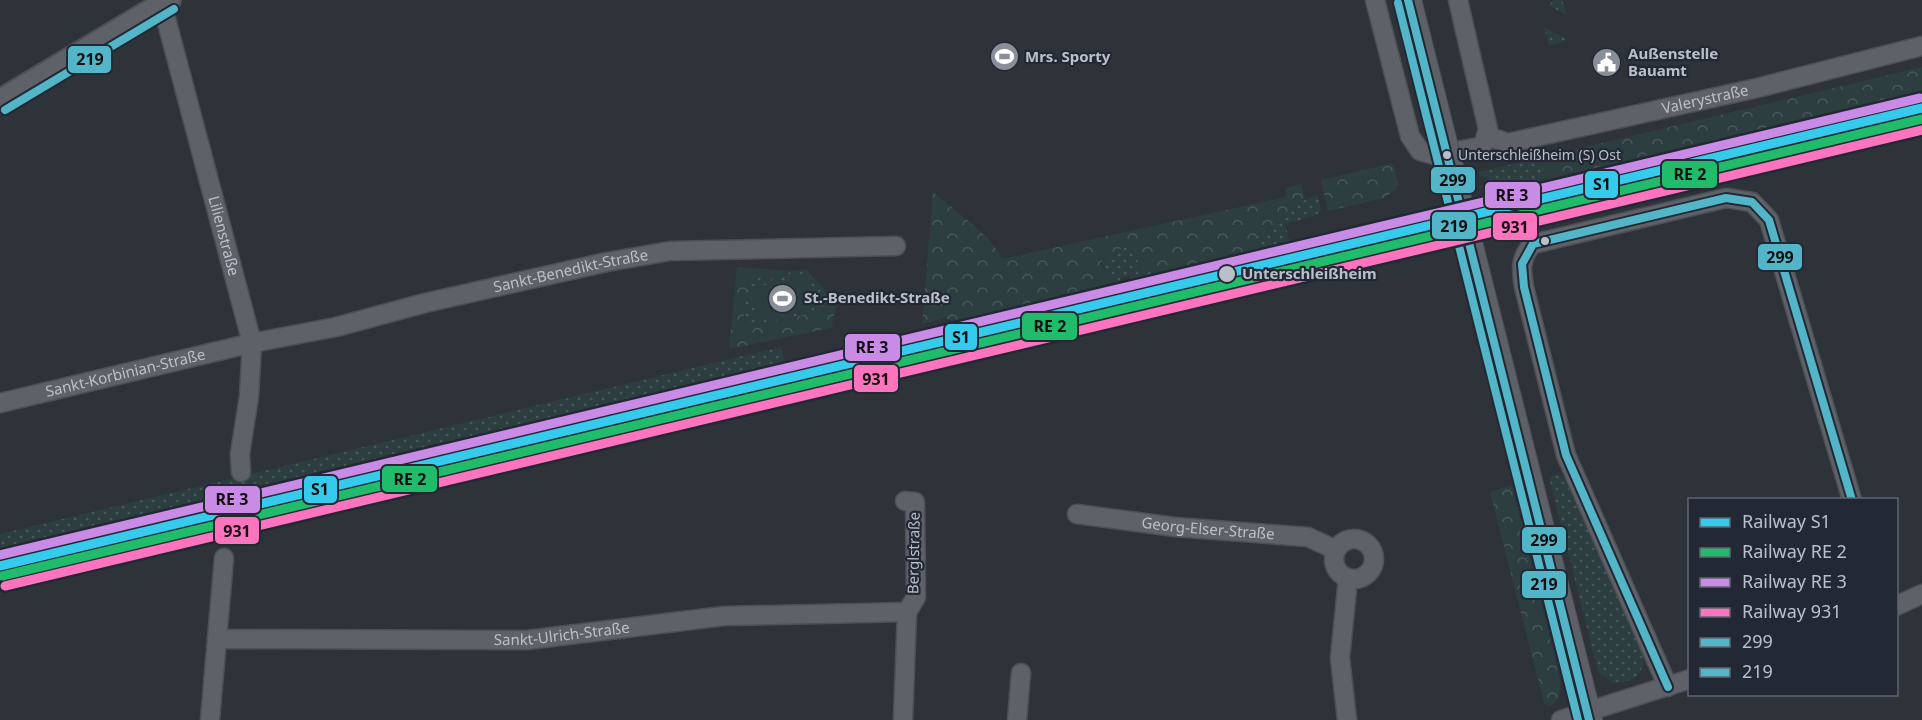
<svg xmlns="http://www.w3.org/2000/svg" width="1922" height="720" font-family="'Noto Sans',sans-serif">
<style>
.grass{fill:url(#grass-dots)}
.forest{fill:url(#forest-crowns)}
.green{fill:#2c3e40}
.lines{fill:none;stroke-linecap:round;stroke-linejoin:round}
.minor-casing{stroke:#4c4f55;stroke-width:21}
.tertiary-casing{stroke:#4c4f55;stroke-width:26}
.secondary-casing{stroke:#4c4f55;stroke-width:28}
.minor{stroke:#5e6268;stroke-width:18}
.tertiary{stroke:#5e6268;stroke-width:22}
.secondary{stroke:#5d6067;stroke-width:26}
.secondary-bridge-casing{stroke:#4c4f55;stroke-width:28;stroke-linecap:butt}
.secondary-bridge{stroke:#5d6067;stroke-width:26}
.bus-1-casing{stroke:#222935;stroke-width:12}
.bus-2-casing{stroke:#222935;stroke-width:12}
.bus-1{stroke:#53b5c8;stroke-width:8}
.bus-2{stroke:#53b5c8;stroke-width:8}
.rail-1-casing{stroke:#222935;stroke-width:14}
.rail-2-casing{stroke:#222935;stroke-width:14}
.rail-3-casing{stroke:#222935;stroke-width:14}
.rail-4-casing{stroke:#222935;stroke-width:14}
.rail-1{stroke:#36caec;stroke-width:9}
.rail-2{stroke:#20bc6c;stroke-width:9}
.rail-3{stroke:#ca8be6;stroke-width:9}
.rail-4{stroke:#fc73be;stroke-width:9}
.bus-dot{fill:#bac0ca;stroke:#222935;stroke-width:2}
.labels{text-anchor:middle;stroke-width:4.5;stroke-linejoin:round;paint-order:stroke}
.bus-label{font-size:14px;fill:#bac0ca;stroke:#222935;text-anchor:start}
.poi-label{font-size:15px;font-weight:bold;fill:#bac0ca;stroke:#222935;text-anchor:start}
.street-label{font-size:15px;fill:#bac0ca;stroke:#222935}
.stop-label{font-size:15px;font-weight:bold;fill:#bac0ca;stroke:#222935;text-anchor:start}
.line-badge{stroke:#222935;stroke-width:2}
.pale-badge-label{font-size:16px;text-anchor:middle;font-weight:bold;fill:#111}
</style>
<defs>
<pattern id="grass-dots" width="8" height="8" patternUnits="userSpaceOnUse" patternTransform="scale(1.5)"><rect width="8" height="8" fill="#2c3e40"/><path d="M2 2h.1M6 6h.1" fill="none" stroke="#48585a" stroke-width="1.8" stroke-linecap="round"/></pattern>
<pattern id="forest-crowns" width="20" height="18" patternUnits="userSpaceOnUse" patternTransform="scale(1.5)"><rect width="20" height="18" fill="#2c3e40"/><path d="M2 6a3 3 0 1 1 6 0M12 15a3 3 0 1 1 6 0" fill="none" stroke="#48585a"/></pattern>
</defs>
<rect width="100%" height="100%" fill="#2e333a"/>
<!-- grass -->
<g class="grass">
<polygon points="1553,0 1562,0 1567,15 1549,6"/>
<polygon points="1544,27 1567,40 1549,46"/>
<polygon points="1539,158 1547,189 1488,205 1486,199 1492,197 1487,176 1480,177 1479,172"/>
<path d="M1318,195L1321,210L1317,215L1285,224L1290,244L1252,253L1257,235C1281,223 1294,201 1318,195Z"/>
<polygon points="1126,246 1131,247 1140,266 1158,276 1132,282 1130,276 1120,278 1121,285 1103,289 1110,281 1101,260"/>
<path d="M806,269L831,297L820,301L818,308L804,315L751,326L743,322C745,305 743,284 758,272L785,275L792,271Z"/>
<polygon points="781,347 787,371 0,559 0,534"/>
<path d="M1559,474L1564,478L1645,655C1641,678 1635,681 1613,683L1598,672L1549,477Z"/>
</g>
<!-- forest -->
<g class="forest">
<polygon points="1922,67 1922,97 1547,189 1539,158"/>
<polygon points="1394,163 1398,184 1397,189 1384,198 1328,211 1321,180"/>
<path d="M1301,184L1305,199L1275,226L1257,235L1252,253L1158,276L1140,266L1131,247L1126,246L1101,260V265L1110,275V281L1103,289L1076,293V298L1016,312L1015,309L999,313L1000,316L961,325L945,318L922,324L933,192C953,210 994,237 1002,259L1286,197L1285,188Z"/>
<path d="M737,267L792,271L768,281L758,272C743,283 745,306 744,323L751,326L804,315L817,308L819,301L831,297L837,304L831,328L729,349Z"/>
<polygon points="1512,485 1560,680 1559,697 1550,707 1544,703 1490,492"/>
</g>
<!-- green -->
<polygon class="green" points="807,274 816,307 758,322 749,289"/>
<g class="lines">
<defs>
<g id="minor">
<path id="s1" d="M161,0L252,343L249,396L240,454L241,472"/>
<polyline points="1375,0 1410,136 1420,151 1435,155 1479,147 1484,143 1488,129 1458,0"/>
<path id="s2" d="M1487,136L1508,143L1757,88L1922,46"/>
<path id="s3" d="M0,403L252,343L336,327L425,303L607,262L670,251L896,246"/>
<path id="s4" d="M1077,514L1175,527L1308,537L1336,550"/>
<circle cx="1354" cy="559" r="20"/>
<polyline points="1896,606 1922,594"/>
<path id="s5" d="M217,639L527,640L724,616L907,612"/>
<path d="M1668,687L1566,455L1524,287C1521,269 1520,257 1533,244L1726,198L1752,202L1769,220L1852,500"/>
<polyline points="210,720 224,558"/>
<polyline points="903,720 907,612 916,597 915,502 905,501"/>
<polyline points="1017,720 1021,673"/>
<polyline points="1347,720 1340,658 1348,578"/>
<polyline points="1561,720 1690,679"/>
</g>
<polyline id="tertiary" points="0,101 169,0"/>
<polyline id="secondary" points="1529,481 1589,720"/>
</defs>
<!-- minor casing -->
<use href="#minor" class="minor-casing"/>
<!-- tertiary casing -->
<use href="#tertiary" class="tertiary-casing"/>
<!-- secondary casing -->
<use href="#secondary" class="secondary-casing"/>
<!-- minor -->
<use href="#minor" class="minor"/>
<!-- tertiary -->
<use href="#tertiary" class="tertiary"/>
<!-- secondary -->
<use href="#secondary" class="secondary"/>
<defs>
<polyline id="secondary-bridge" points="1408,0 1529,481"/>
</defs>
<!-- secondary-bridge casing -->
<use href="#secondary-bridge" class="secondary-bridge-casing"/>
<!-- secondary-bridge -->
<use href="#secondary-bridge" class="secondary-bridge"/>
<defs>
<g id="bus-1">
<polyline points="1408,0 1589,720"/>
<polyline points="1668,687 1566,455 1524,287 1522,264 1533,244 1726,198 1752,202 1769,220 1852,500"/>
</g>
<g id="bus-2">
<polyline points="1398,3 1578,720"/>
<polyline points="5,110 174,9"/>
</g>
</defs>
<!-- bus-1 casing -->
<use href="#bus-1" class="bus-1-casing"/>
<!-- bus-2 casing -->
<use href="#bus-2" class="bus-2-casing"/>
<!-- bus-1 -->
<use href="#bus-1" class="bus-1"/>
<!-- bus-2 -->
<use href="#bus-2" class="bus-2"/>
<defs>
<polyline id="rail-1" points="0,566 1922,108"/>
<polyline id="rail-2" points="2,576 1922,119"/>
<polyline id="rail-3" points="0,555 1920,98"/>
<polyline id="rail-4" points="5,586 1922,130"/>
</defs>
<!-- rail-1 casing -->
<use href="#rail-1" class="rail-1-casing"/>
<!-- rail-2 casing -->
<use href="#rail-2" class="rail-2-casing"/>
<!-- rail-3 casing -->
<use href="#rail-3" class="rail-3-casing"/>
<!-- rail-4 casing -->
<use href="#rail-4" class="rail-4-casing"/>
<!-- rail-1 -->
<use href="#rail-1" class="rail-1"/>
<!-- rail-2 -->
<use href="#rail-2" class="rail-2"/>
<!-- rail-3 -->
<use href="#rail-3" class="rail-3"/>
<!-- rail-4 -->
<use href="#rail-4" class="rail-4"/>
</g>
<!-- icons -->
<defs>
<symbol id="stadium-disc" viewBox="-11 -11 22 22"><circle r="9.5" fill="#898f98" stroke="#222935"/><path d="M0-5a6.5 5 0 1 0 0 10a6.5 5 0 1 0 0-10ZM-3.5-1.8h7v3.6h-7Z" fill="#fff"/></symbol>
<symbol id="civic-disc" viewBox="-11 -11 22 22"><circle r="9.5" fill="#898f98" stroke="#222935"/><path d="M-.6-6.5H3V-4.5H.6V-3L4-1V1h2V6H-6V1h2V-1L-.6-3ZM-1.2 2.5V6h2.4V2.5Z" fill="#fff"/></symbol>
</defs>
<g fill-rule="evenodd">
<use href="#stadium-disc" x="988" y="40" width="33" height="33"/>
<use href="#civic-disc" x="1590" y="46" width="33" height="33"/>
<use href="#stadium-disc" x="766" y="282" width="33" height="33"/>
</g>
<!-- markers -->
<g class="bus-dot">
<circle cx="1447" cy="155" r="5"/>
<circle cx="1545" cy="241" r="5"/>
<circle cx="1227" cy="274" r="9"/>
</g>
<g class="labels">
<!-- bus labels -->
<g class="bus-label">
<text x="1458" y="160">Unterschleißheim (S) Ost</text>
</g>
<!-- poi labels -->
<g class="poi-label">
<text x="1628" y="59">Außenstelle<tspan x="1628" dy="17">Bauamt</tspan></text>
<text x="1025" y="62">Mrs. Sporty</text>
<text x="804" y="303">St.-Benedikt-Straße</text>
</g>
<!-- street labels -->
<g class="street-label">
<text dy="5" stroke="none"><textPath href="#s2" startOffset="224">Valerystraße</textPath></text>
<text dy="5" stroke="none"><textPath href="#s1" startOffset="244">Lilienstraße</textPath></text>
<text dy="5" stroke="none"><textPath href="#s3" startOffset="586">Sankt-Benedikt-Straße</textPath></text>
<text dy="5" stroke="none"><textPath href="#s3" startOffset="129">Sankt-Korbinian-Straße</textPath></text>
<text dy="5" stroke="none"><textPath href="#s4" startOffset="132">Georg-Elser-Straße</textPath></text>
<text transform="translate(914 553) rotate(-89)" y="5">Berglstraße</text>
<text dy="5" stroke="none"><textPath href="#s5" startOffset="345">Sankt-Ulrich-Straße</textPath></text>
</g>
<!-- stop labels -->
<g class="stop-label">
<text x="1242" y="279">Unterschleißheim</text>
</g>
</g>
<g class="line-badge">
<rect x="67" y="45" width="45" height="29" rx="6" fill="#53b5c8"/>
<rect x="1661" y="160" width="57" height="29" rx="6" fill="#20bc6c"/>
<rect x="1430" y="166" width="46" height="28" rx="6" fill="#53b5c8"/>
<rect x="1584" y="170" width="35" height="29" rx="6" fill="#36caec"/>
<rect x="1484" y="181" width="57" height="28" rx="6" fill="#ca8be6"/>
<rect x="1431" y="211" width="46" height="29" rx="6" fill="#53b5c8"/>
<rect x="1492" y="212" width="46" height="29" rx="6" fill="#fc73be"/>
<rect x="1757" y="243" width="46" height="28" rx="6" fill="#53b5c8"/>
<rect x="1021" y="312" width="57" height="29" rx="6" fill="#20bc6c"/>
<rect x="944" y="323" width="34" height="28" rx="6" fill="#36caec"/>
<rect x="844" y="333" width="57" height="29" rx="6" fill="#ca8be6"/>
<rect x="853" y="364" width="46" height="29" rx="6" fill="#fc73be"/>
<rect x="381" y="465" width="57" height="28" rx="6" fill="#20bc6c"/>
<rect x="303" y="475" width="35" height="29" rx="6" fill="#36caec"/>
<rect x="204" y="485" width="57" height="29" rx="6" fill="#ca8be6"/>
<rect x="214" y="516" width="46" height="29" rx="6" fill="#fc73be"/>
<rect x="1521" y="526" width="46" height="28" rx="6" fill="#53b5c8"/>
<rect x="1521" y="570" width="46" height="29" rx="6" fill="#53b5c8"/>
</g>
<g class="pale-badge-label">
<text x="90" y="65">219</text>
<text x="1690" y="180">RE 2</text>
<text x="1453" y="186">299</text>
<text x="1602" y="190">S1</text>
<text x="1512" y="201">RE 3</text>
<text x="1454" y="232">219</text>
<text x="1515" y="233">931</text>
<text x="1780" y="263">299</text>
<text x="1050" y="332">RE 2</text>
<text x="961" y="343">S1</text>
<text x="872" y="353">RE 3</text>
<text x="876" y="385">931</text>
<text x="410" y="485">RE 2</text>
<text x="320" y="495">S1</text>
<text x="232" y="505">RE 3</text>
<text x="237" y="537">931</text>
<text x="1544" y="546">299</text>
<text x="1544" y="590">219</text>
</g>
<!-- legend -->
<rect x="1688" y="498" width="210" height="198" fill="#222935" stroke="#5f6571" stroke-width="1.5"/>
<rect x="1700" y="518" width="30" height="9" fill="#36caec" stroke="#5f6571" stroke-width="1.5"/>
<text x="1742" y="528" font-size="18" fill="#bac0ca">Railway S1</text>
<rect x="1700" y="548" width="30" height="9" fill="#20bc6c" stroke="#5f6571" stroke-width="1.5"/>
<text x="1742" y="558" font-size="18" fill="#bac0ca">Railway RE 2</text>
<rect x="1700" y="578" width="30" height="9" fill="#ca8be6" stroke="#5f6571" stroke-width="1.5"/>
<text x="1742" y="588" font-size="18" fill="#bac0ca">Railway RE 3</text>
<rect x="1700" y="608" width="30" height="9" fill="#fc73be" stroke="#5f6571" stroke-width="1.5"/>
<text x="1742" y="618" font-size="18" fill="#bac0ca">Railway 931</text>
<rect x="1700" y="638" width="30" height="9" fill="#53b5c8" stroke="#5f6571" stroke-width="1.5"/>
<text x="1742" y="648" font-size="18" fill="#bac0ca">299</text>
<rect x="1700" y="668" width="30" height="9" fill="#53b5c8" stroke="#5f6571" stroke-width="1.5"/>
<text x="1742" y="678" font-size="18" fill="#bac0ca">219</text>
</svg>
